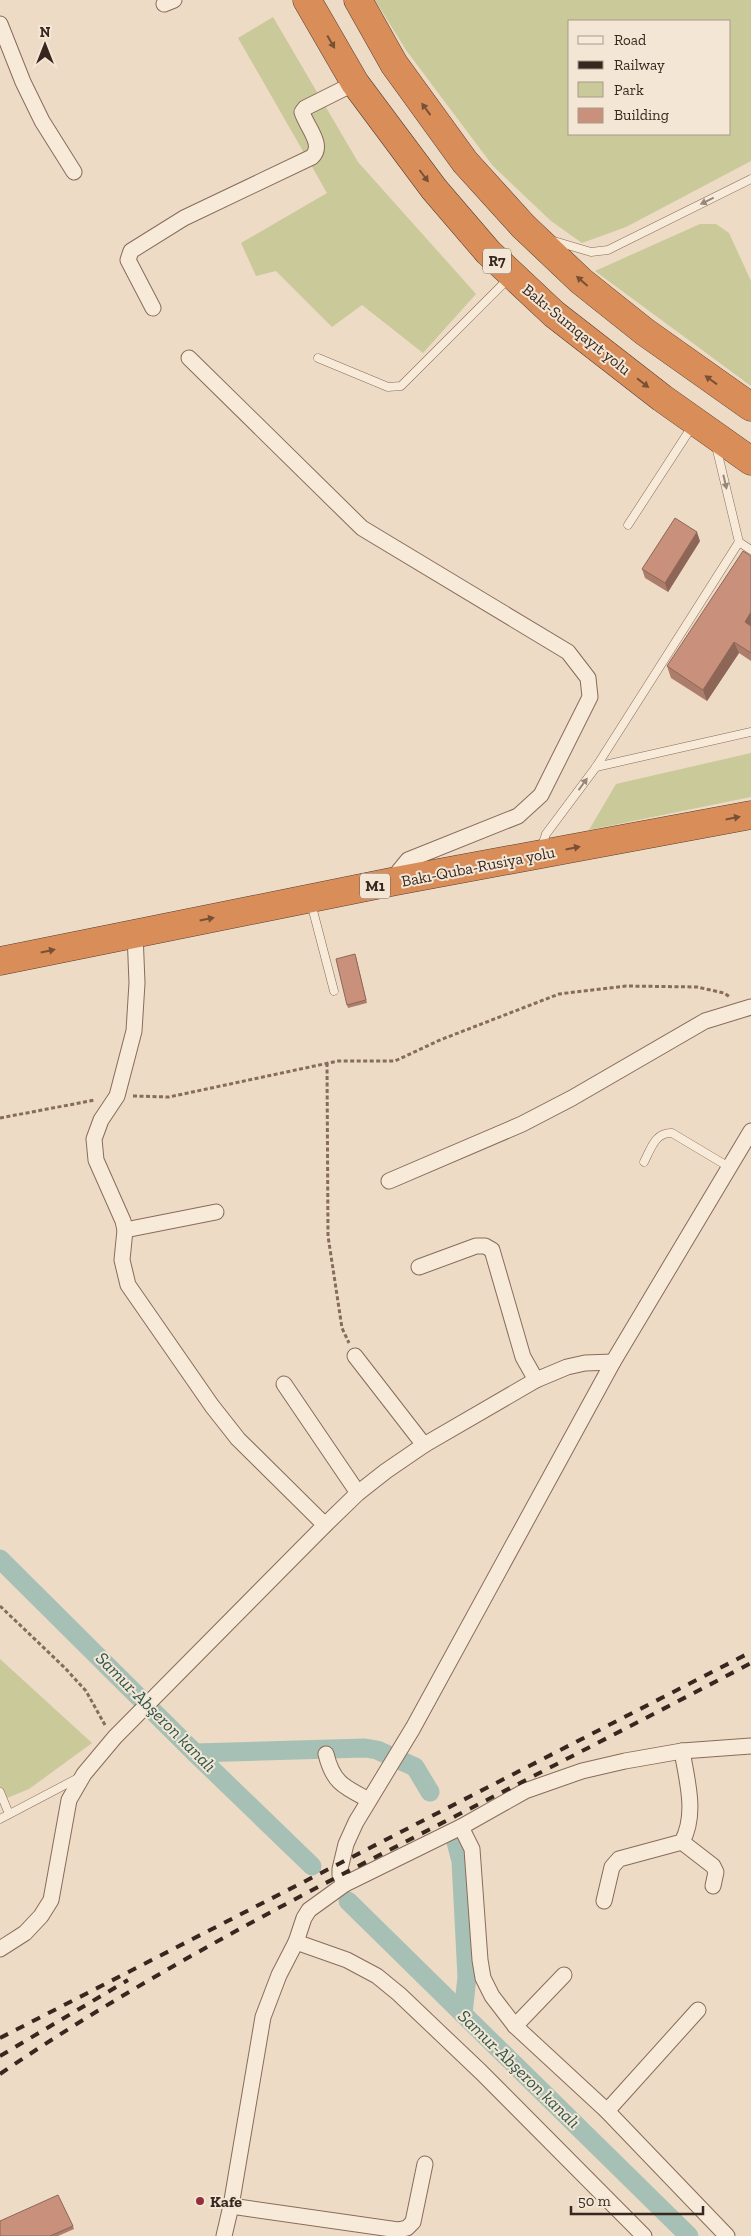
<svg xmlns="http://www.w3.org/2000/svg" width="751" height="2236" font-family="'Zilla Slab',serif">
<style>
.green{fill:#cac999;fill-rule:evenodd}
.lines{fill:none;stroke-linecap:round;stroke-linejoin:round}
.canal{stroke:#a6c0b5;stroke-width:19}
.lane-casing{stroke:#876c5b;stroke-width:9}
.street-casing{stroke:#876c5b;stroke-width:17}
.highway-casing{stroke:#553c2f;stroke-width:29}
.path{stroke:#876c5b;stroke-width:3;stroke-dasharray:4 2.5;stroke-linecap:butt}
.lane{stroke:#f8ead8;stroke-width:8}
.street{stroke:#f8ead8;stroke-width:15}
.highway{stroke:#d98e59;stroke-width:28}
.rail{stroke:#37271f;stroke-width:4;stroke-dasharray:9 9;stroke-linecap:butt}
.wall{fill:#ad7d6b}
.shaded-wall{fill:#8d6657}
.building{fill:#c9917c;stroke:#8d6657}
.oneway{fill:#785036}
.oneway2{fill:#98887c}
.poi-dot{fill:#942d3d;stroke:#f4e6d4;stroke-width:2}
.labels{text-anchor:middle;stroke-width:4;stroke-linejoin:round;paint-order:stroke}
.shield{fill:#f4e6d4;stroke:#706055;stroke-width:1}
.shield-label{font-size:15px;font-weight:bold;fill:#37271f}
.street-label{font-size:16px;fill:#37271f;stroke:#f4e6d4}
.poi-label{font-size:16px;font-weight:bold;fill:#37271f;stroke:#f4e6d4;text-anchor:start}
.water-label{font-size:18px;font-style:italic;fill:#2f574e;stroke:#f4e6d4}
</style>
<rect width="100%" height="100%" fill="#eddbc5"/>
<!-- green -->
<g class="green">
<path d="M375,0H751V161L626,227L582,243L551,221L493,166L406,50ZM570,21H730V134H570Z"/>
<polygon points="273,17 358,162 476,294 423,353 362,305 332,327 276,271 256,276 241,243 327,193 238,38"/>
<polygon points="700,224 716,224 729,233 751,281 751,386 595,271"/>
<polygon points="751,753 751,797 589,830 616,784"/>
<polygon points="0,1659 92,1743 29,1789 0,1801"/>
</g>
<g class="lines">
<!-- canal -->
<g class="canal">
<polyline points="0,1559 195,1753 312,1866"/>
<polyline points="195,1753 365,1748 377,1750 415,1767 430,1792"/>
<polyline points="456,1842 461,1861 467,1977 463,2014"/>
<polyline points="348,1901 689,2236"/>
</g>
<defs>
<g id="lane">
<polyline points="554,241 591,252 608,250 751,179"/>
<polyline points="318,358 388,387 401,386 510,277"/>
<polyline points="716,446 739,542 751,550"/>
<polyline points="628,525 693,425"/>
<polyline points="596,767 751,732"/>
<polyline points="541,849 546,834 596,767 739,542"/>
<polyline points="311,903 334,991"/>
<path d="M644,1162C651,1149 655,1132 672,1133L729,1167"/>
<polyline points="0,1792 9,1814"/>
<polyline points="0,1819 80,1777"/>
</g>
<g id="street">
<polyline points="164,4 174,0"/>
<polyline points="0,24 23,82 42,121 74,172"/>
<path d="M153,308L128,260L131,251L184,218L312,157C325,145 306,126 302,112L305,108L355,83"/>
<polyline points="189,358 362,528 568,652 588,678 590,697 541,795 518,816 408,860 399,871 396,881"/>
<polyline points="135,933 137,983 134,1031 117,1096 101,1120 94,1139 96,1160 123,1221 125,1230 122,1260 128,1285 212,1406 238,1439 325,1525"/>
<polyline points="389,1181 522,1124 572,1098 705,1021 751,1007"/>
<polyline points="125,1230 216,1212"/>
<polyline points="419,1267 476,1246 485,1246 492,1250 523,1357 536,1380"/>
<polyline points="355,1356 424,1445"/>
<polyline points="284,1384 358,1493"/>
<path d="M326,1754C333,1783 344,1787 369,1800"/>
<polyline points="461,1827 472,1849 480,1960 483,1978 492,1996 515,2026 607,2111 727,2236"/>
<polyline points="682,1842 713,1866 716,1872 713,1886"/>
<polyline points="345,1884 461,1827 525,1791 582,1771 625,1761 682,1751 751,1746"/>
<path d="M604,1901L612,1867L619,1859L682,1842C697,1814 687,1781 682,1751"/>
<polyline points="296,1942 347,1960 377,1976 399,1994 481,2072 644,2236"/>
<polyline points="0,1949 25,1933 41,1916 51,1900 69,1800 84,1774 115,1737 325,1525 358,1493 386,1471 424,1445 536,1380 567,1367 585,1363 613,1362"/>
<polyline points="515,2026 564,1975"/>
<polyline points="607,2111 698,2010"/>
<polyline points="231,2206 398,2230 407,2228 413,2222 425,2164"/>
<polyline points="224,2236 231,2206 263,2017 279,1975 296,1942 304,1918 309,1910 345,1884 340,1875 340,1869 346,1844 356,1822 413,1728 613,1362 751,1131"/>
</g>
<g id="highway">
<polyline points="307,0 355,83 434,189 488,252 554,314 662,398 751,461"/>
<polyline points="358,0 394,64 465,162 523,226 581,281 645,332 751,407"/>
<polyline points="0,961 396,881 751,815"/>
</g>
</defs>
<!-- lane casing -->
<use href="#lane" class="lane-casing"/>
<!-- street casing -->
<use href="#street" class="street-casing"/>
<!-- highway casing -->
<use href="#highway" class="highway-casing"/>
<!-- path -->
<g class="path">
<polyline points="327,1063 328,1236 342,1328 349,1343"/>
<polyline points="133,1096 169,1097 338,1061 395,1061 440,1040 559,994 626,986 697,987 724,993 730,997"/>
<polyline points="0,1118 95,1100"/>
<polyline points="0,1606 65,1668 86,1691 105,1725"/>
</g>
<!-- lane -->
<use href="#lane" class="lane"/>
<!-- street -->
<use href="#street" class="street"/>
<!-- highway -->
<use href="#highway" class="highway"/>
<!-- rail -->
<g class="rail">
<polyline points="0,2038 751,1652"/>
<polyline points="0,2056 128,1980"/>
<path d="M0,2074C129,1986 268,1912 407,1841C522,1782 637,1723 751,1663"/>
</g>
</g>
<!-- wall -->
<g class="wall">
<polygon points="700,541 668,592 645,578 642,569"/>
<polygon points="751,556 751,661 739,653 707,701 671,678 667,666"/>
<polygon points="356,957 367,1003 348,1008 347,1005"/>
<polygon points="73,2226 74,2229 58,2236 0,2236"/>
</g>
<!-- shaded-wall -->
<g class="shaded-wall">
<polygon points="697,532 700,541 668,592 665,583"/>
<polygon points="751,612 751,630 745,622"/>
<polygon points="734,642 739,653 707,701 703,690"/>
</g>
<!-- building -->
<g class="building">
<polygon points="675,518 697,532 665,583 642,569"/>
<polygon points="743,551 751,556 751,612 745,622 751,626 751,653 734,642 703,690 667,666"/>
<polygon points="355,954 366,1000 347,1005 336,959"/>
<polygon points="58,2195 73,2226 50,2236 0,2236 0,2221"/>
</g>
<!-- one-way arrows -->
<defs><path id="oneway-solid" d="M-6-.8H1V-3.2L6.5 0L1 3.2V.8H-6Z" transform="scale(1.25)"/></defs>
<g class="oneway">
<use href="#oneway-solid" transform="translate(331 42) rotate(60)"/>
<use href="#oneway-solid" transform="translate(426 109) rotate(-126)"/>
<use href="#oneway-solid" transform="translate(424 176) rotate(53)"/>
<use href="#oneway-solid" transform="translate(582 281) rotate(-139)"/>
<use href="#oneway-solid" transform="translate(711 380) rotate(-144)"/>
<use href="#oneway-solid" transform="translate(643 383) rotate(38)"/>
<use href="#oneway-solid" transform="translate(733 818) rotate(-11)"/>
<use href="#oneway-solid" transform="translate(573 848) rotate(-11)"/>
<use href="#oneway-solid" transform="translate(207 919) rotate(-11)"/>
<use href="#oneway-solid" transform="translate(48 951) rotate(-12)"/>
</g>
<g class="oneway2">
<use href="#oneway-solid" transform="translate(707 201) rotate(154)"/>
<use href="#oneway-solid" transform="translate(725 482) rotate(77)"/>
<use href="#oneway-solid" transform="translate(583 784) rotate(-54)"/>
</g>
<!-- markers -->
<circle class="poi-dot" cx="200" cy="2201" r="5"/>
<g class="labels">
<!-- shield labels -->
<g class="shield">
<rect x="483" y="248.5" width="28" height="25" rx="4"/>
<rect x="360" y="873.5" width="30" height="25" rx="4"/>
</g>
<g class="shield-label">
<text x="497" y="266">R7</text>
<text x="375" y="891">M1</text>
</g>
<!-- street labels -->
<g class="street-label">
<text transform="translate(577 329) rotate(39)" y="6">Bakı-Sumqayıt yolu</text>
<text transform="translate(478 866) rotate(-11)" y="6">Bakı-Quba-Rusiya yolu</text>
</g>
<!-- poi labels -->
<g class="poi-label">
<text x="210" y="2207">Kafe</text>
</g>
<!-- water labels -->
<g class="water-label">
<text transform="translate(156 1712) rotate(45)" y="6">Samur-Abşeron kanalı</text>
<text transform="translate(519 2069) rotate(44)" y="6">Samur-Abşeron kanalı</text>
</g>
</g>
<!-- legend -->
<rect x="568" y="20" width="162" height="115" fill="#f4e6d4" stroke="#a89a8c"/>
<rect x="578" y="36" width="25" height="8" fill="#f8ead8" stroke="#a89a8c"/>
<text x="614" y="45" font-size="15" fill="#37271f">Road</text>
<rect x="578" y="61" width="25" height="8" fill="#37271f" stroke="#a89a8c"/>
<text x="614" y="70" font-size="15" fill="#37271f">Railway</text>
<rect x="578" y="82" width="25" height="15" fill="#cac999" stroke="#a89a8c"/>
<text x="614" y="95" font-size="15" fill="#37271f">Park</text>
<rect x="578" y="108" width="25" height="15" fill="#c9917c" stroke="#a89a8c"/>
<text x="614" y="120" font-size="15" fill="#37271f">Building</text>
<!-- north arrow -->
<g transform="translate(45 45)" stroke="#f4e6d4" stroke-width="4" paint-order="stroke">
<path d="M0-4L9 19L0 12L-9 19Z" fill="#37271f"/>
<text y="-8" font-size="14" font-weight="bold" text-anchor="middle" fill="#37271f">N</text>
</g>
<!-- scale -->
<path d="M571 2206v8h132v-8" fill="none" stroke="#37271f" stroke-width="2.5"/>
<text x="578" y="2206" font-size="15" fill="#37271f" stroke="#f4e6d4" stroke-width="4" paint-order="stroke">50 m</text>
</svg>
